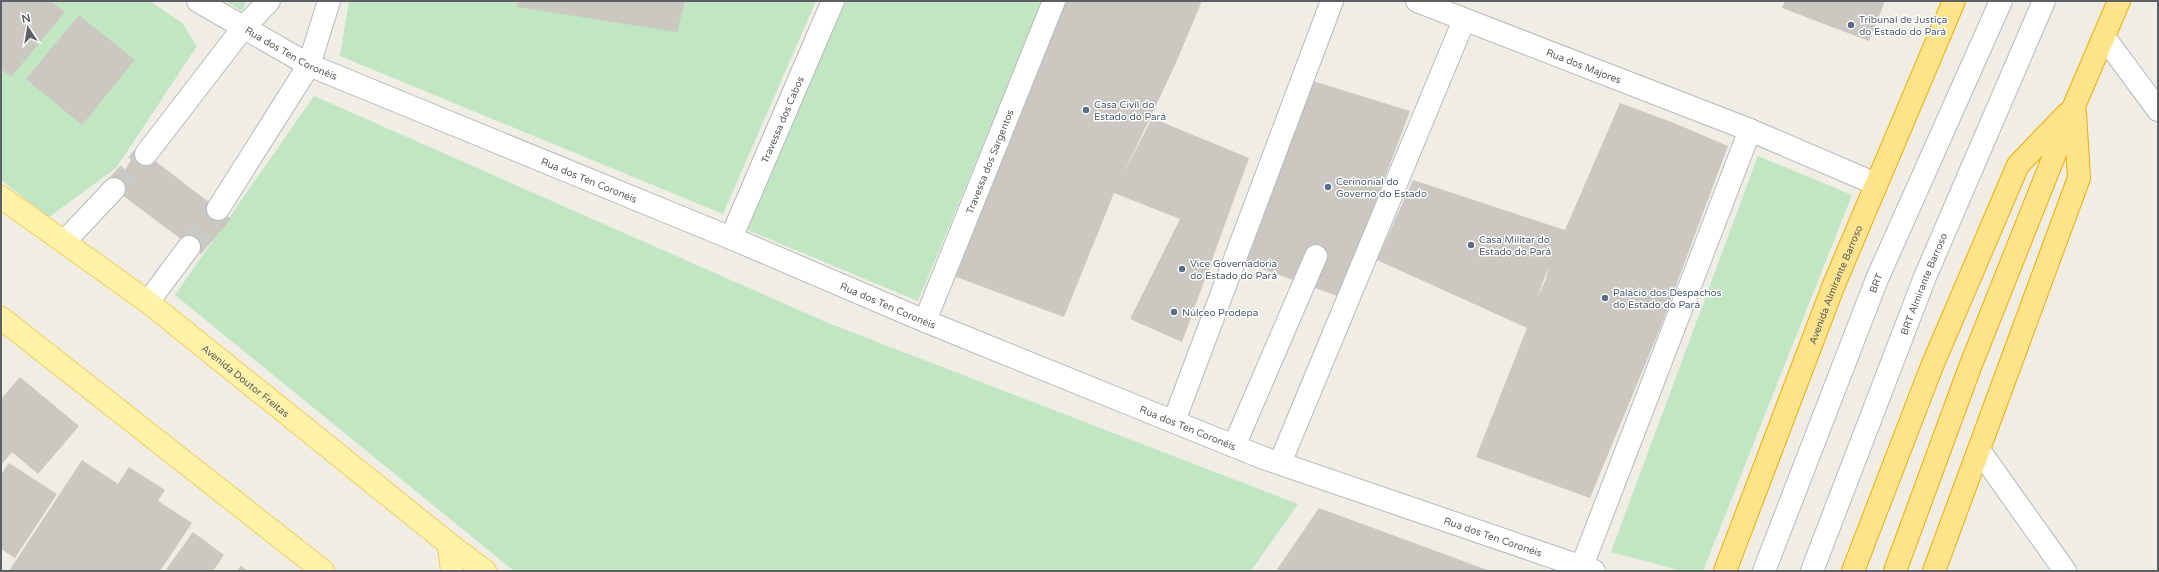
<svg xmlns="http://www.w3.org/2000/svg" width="2159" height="572" font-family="'Varela Round',sans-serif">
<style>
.green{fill:#c0e7c1}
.building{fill:#cac8c1;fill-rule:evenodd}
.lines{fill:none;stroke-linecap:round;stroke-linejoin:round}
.minor-tunnel{stroke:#cacac4;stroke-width:22;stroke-dasharray:22 11;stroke-linecap:butt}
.minor-casing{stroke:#b7babe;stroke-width:24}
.major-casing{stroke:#f6cd56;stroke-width:24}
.highway-casing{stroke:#f3ad00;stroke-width:24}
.minor{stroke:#fff;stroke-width:22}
.major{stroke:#fff3a9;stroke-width:22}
.highway{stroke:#ffe48b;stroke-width:22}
.service-dot{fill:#5c6f8a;stroke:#fff;stroke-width:1.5}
.labels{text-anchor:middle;stroke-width:3;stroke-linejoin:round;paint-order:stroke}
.service-label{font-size:10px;fill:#4e5e75;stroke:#fff;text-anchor:start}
.street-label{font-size:10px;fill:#5c6065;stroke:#fff}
</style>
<rect width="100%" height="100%" fill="#efede4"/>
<!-- green -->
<g class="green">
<polygon points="1,1 150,1 182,23 197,46 116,168 49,217 1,180"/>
<polygon points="225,1 247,1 242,11"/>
<polygon points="349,1 816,1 723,214 340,56"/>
<polygon points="846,1 1043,1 918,301 745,229"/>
<polygon points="314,96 828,323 1298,504 1251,571 514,571 175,295"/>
<polygon points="1758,156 1852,195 1703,571 1682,571 1611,552"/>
</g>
<!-- building -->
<g class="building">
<polygon points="1,1 51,1 65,12 11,77 1,69"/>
<polygon points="518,1 685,1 677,32 517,7"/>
<polygon points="1064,1 1202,1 1175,65 1122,177 1152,118 1249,158 1182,342 1130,319 1180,219 1114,193 1064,317 951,275"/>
<polygon points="1785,1 1885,1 1869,41 1782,8"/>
<polygon points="79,15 135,60 82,125 26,79"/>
<polygon points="1313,81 1410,111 1340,297 1246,263"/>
<path d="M1620,103L1674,123L1728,146L1661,326L1590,498L1476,457L1527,328L1377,260L1413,180L1565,230ZM1549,266L1545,281L1537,299L1544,279Z"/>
<polygon points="138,148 231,219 201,254 114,189"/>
<polygon points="20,377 79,426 38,474 12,452 1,465 1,399"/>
<polygon points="82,460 118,484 129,467 165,490 158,501 192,523 160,571 9,571"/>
<polygon points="9,463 57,494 15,558 1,549 1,475"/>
<polygon points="1319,508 1490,571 1276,571"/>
<polygon points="193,532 224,555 213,571 165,571"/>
<polygon points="241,566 248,571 237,571"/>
</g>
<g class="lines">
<!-- minor-tunnel -->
<g class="minor-tunnel">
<polyline points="114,189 146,154"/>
<polyline points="189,247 218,209"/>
</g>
<defs>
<g id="minor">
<path id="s1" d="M198,1L309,65L731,238L925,321L1261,457L1594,571"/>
<path id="s2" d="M1417,1L1750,130L1876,184"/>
<polyline points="2104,37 2158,110"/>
<polyline points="146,154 243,28 269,1"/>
<polyline points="218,209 309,65 329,1"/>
<path id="s3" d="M731,238L833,1"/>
<polyline points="65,241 114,189"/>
<polyline points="148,302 189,247"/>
<path id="s4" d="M925,321L1054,1"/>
<polyline points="1174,421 1332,1"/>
<polyline points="1234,446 1316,256"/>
<polyline points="1979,450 2065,571"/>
<polyline points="1280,463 1464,20"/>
<polyline points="1582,566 1750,130"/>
<path id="s5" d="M1764,571L1877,279L2001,1"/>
<path id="s6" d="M1812,571L1925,277L2044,1"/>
</g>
<g id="major">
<path id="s7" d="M1,197L148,302L449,544L485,571"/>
<polyline points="1,318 323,571"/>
<polyline points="449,544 452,571"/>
</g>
<g id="highway">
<path id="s8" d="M1725,571L1833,287L1954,1"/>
<polyline points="1853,571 1932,366 2018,165 2067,114"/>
<polyline points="1895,571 1970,367 2074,106 2119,1"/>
<polyline points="1934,571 2079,178 2075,113"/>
</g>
</defs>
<!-- minor casing -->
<use href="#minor" class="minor-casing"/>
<!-- major casing -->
<use href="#major" class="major-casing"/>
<!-- highway casing -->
<use href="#highway" class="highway-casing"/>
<!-- minor -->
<use href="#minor" class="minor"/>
<!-- major -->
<use href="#major" class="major"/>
<!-- highway -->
<use href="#highway" class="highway"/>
</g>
<!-- markers -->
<g class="service-dot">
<circle cx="1851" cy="25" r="4"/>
<circle cx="1086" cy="110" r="4"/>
<circle cx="1328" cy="187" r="4"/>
<circle cx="1471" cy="245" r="4"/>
<circle cx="1182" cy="269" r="4"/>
<circle cx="1605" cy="298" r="4"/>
<circle cx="1174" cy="312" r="4"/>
</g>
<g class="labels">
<!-- service labels -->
<g class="service-label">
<text x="1859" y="23">Tribunal de Justiça<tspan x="1859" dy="12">do Estado do Pará</tspan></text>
<text x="1094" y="108">Casa Civíl do<tspan x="1094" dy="12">Estado do Pará</tspan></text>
<text x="1336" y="185">Cerinonial do<tspan x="1336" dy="12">Governo do Estado</tspan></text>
<text x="1479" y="243">Casa Militar do<tspan x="1479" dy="12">Estado do Pará</tspan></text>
<text x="1190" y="267">Vice Governadoria<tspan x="1190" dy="12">do Estado do Pará</tspan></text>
<text x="1613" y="296">Palácio dos Despachos<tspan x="1613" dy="12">do Estado do Pará</tspan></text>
<text x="1182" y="316">Núlceo Prodepa</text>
</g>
<!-- street labels -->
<g class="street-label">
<text dy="4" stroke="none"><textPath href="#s1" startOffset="107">Rua dos Ten Coronéis</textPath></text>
<text dy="4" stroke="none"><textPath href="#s2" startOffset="179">Rua dos Majores</textPath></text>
<text dy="4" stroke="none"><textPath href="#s3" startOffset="129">Travessa dos Cabos</textPath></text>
<text dy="4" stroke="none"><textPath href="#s4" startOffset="172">Travessa dos Sargentos</textPath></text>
<text dy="4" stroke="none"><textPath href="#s1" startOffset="431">Rua dos Ten Coronéis</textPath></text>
<text dy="4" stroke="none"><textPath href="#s5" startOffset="309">BRT</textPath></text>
<text dy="4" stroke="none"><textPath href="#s8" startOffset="307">Avenida Almirante Barroso</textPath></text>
<text dy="4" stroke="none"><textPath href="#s6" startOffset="308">BRT Almirante Barroso</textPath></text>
<text dy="4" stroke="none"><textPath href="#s1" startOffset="755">Rua dos Ten Coronéis</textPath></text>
<text dy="4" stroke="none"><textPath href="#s7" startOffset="306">Avenida Doutor Freitas</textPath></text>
<text dy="4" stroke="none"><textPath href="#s1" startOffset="1079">Rua dos Ten Coronéis</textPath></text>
<text dy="4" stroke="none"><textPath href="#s1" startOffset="1403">Rua dos Ten Coronéis</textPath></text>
</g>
</g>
<!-- border -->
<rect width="2159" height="572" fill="none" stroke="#5c6065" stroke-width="4"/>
<!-- north arrow -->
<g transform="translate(28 28) rotate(348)" stroke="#ffffff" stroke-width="3" paint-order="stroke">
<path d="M0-3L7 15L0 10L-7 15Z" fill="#5c6065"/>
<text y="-6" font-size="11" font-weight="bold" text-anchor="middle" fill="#5c6065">N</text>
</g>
</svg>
